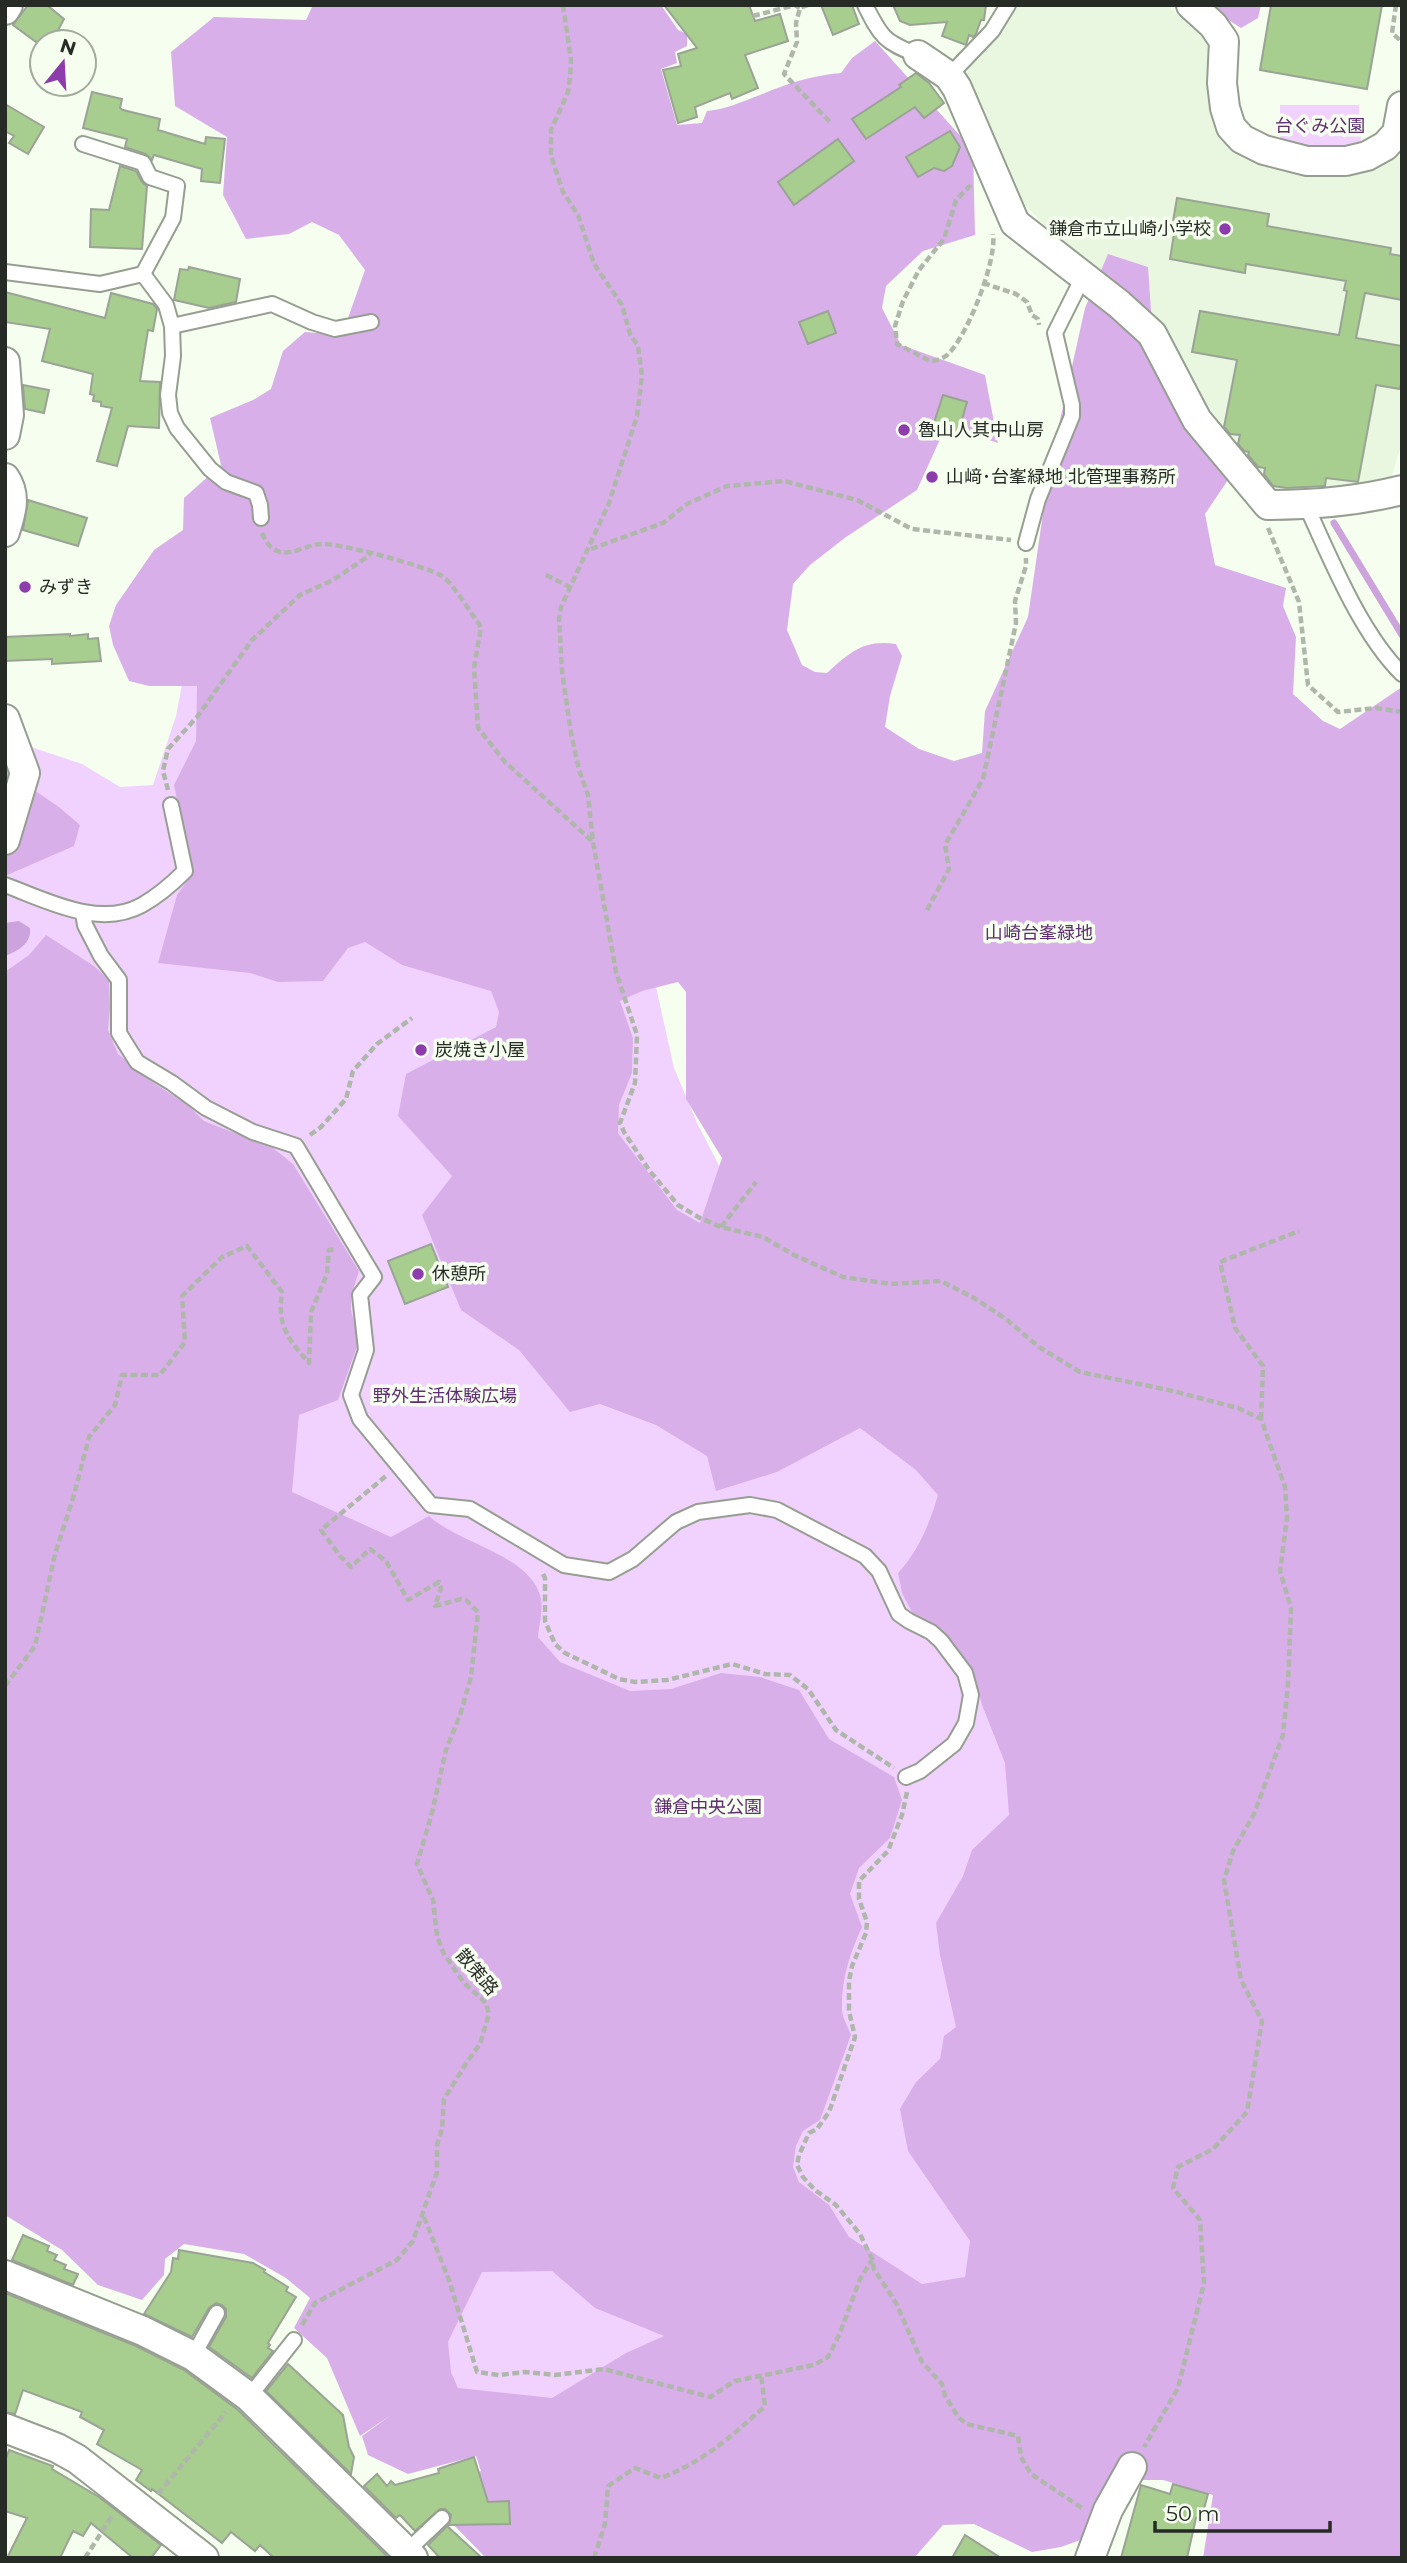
<svg xmlns="http://www.w3.org/2000/svg" width="1407" height="2563" font-family="Montserrat,'Noto Sans JP',sans-serif">
<style>
.built{fill:#e9f7e1}
.green{fill:#f1d2ff}
.forest{fill:#d9afea;fill-rule:evenodd}
.water{fill:#cca3dd}
.lines{fill:none;stroke-linecap:round;stroke-linejoin:round}
.stream{stroke:#cca3dd;stroke-width:7}
.building{fill:#a7cd8f;stroke:#9aa395;stroke-width:2}
.service-casing{stroke:#969e91;stroke-width:18}
.minor-casing{stroke:#969e91;stroke-width:32}
.path{stroke:#afb7ab;stroke-width:4.5;stroke-dasharray:7 3.5;stroke-linecap:butt}
.service{stroke:#fff;stroke-width:14}
.minor{stroke:#fff;stroke-width:28}
.poi-dot{fill:#8d3cab;stroke:#f5feef;stroke-width:2.5}
.labels{text-anchor:middle;stroke-width:7;stroke-linejoin:round;paint-order:stroke}
.park-label{font-size:18px;fill:#5f2d72;stroke:#f5feef}
.poi-label{font-size:18px;fill:#272b25;stroke:#f5feef;text-anchor:start}
.street-label{font-size:18px;fill:#272b25;stroke:#f5feef}
</style>
<rect width="100%" height="100%" fill="#f5feef"/>
<!-- built -->
<polygon class="built" points="1016,5 1167,5 1210,45 1209,94 1220,131 1257,161 1392,152 1402,157 1402,442 1389,486 1291,498 1258,489 1077,258 1021,201 964,78 973,60"/>
<!-- green -->
<g class="green">
<path d="M1280,105H1359L1361,143C1332,147 1308,148 1280,143Z"/>
<polygon points="192,632 656,987 674,1068 698,1125 724,1175 1083,1278 952,2501 465,2411 327,2262 5,2139 5,747 28,746 82,764 120,787 153,785 176,716"/>
</g>
<!-- forest -->
<g class="forest">
<path d="M313,5H661L678,30L687,34V46L675,52L677,63L661,69L677,125L702,123L707,111C727,109 741,102 760,95C785,84 814,75 841,73L852,58L875,41L973,150L975,235L923,251L886,286L882,308L901,345L985,375L998,443L946,426L917,490L846,537L810,565L793,584L787,630L802,665L815,672L827,673C850,652 864,639 896,644L902,656L890,696L885,727L919,749L954,761L982,753L985,711L1028,617L1050,465L1085,308L1108,254L1148,267L1154,354L1232,474L1205,514L1215,565L1286,588L1283,606L1296,637L1293,694L1323,721L1340,729L1402,687V2558H1203L1213,2495L1163,2480H1141L1116,2527L1061,2547L1032,2552L974,2524L943,2525L914,2558H486L443,2514L479,2489L475,2474L481,2471L476,2456L408,2474L368,2455L362,2436L391,2415L360,2436L327,2358L294,2328L310,2298L286,2278L244,2254L184,2244L165,2259L164,2275L142,2300L98,2285L62,2250L5,2215V972L29,955L46,935L94,966L109,980L110,1007L108,1030L118,1054L155,1084L188,1105L204,1121L273,1148L293,1164L359,1271L351,1296V1310L359,1341L338,1400L299,1415L292,1492L391,1537L429,1516C459,1544 532,1555 541,1599C543,1610 539,1626 538,1637L560,1662L630,1691L671,1689L721,1673L760,1677L799,1690L829,1739L894,1777L902,1800L890,1838L859,1868L850,1894L862,1927C850,1953 841,1980 842,2009C842,2017 848,2027 851,2035L820,2120L803,2131L796,2146L793,2167L799,2182L829,2205L849,2237L922,2284L965,2277L970,2241L908,2151L900,2109L916,2082L940,2059L944,2036L956,2027L940,1955L936,1923L963,1876L972,1850L1009,1815L1005,1763L982,1705L973,1670L947,1637L913,1614L902,1593L898,1573C919,1550 929,1525 938,1495L916,1470L860,1428L777,1472L716,1491L707,1456L656,1425L600,1404L570,1412L519,1350L461,1310L422,1215L452,1176L398,1116L406,1074L496,1027L499,1012L491,991L402,965L365,942L348,948L323,981L278,982L250,973L158,963L177,895L192,874L174,785L196,741L197,686H149L129,681L113,645L109,626L116,605L154,550L183,530L184,498L221,465L210,418L253,400L271,389L283,351L305,332L342,335L365,270L339,235L312,222L289,234L246,239L223,195L227,137L175,106L171,52L214,17L306,20ZM678,982L686,992V1099L722,1158L700,1223L677,1210L618,1133L619,1105L632,1073L633,1038L620,1001L642,991ZM552,2271L595,2308L664,2336L626,2353L552,2398L458,2388L451,2372L448,2342L482,2272Z"/>
<polygon points="1205,5 1261,5 1258,18 1241,28"/>
<polygon points="5,762 9,773 59,807 80,825 74,846 5,876"/>
</g>
<!-- water -->
<path class="water" d="M19,921L30,928C32,943 18,951 5,956V923Z"/>
<g class="lines">
<!-- stream -->
<polyline class="stream" points="1334,523 1402,635"/>
</g>
<!-- building -->
<g class="building">
<polygon points="28,5 47,5 64,19 52,42 36,42 13,25"/>
<polygon points="664,5 749,5 755,21 780,14 788,41 745,55 758,88 732,99 730,93 695,107 697,117 678,123 663,70 681,66 678,54 697,48"/>
<polygon points="821,5 852,5 859,24 833,35"/>
<polygon points="893,5 986,5 984,20 981,20 976,34 973,37 969,35 966,45 942,36 947,22 910,25 900,21"/>
<polygon points="1271,5 1382,5 1367,89 1260,70"/>
<polygon points="916,73 929,83 944,103 924,118 915,107 866,139 852,119 901,87 899,85"/>
<polygon points="92,92 122,99 120,108 123,110 160,119 158,130 205,144 206,137 225,139 220,183 201,181 202,169 154,155 152,160 146,154 125,147 127,139 83,128"/>
<polygon points="5,104 44,127 28,154 9,143 14,136 5,131"/>
<polygon points="950,131 960,147 952,166 944,171 934,168 918,177 906,157"/>
<polygon points="838,139 854,161 794,205 778,182"/>
<polygon points="120,166 136,171 142,182 147,186 142,249 90,247 91,209 109,210"/>
<polygon points="1177,198 1269,214 1267,226 1391,248 1390,254 1402,256 1402,300 1365,293 1356,338 1402,346 1402,378 1400,389 1376,385 1358,482 1326,478 1325,486 1287,488 1273,486 1264,474 1265,468 1258,467 1248,455 1249,452 1244,451 1238,444 1240,435 1230,434 1224,427 1237,360 1192,352 1200,311 1339,335 1347,291 1344,290 1346,281 1246,264 1245,273 1170,259 1174,234 1171,233"/>
<polygon points="189,267 240,279 236,302 209,308 174,300 180,269 188,270"/>
<polygon points="5,292 105,318 111,293 153,304 157,309 153,331 148,330 140,381 160,382 159,428 128,426 117,466 97,461 112,408 101,406 101,402 93,401 94,395 90,394 93,374 42,361 50,329 5,322"/>
<polygon points="828,311 836,333 808,344 799,322"/>
<polygon points="23,385 49,390 44,413 25,409"/>
<polygon points="943,395 967,402 957,437 932,429"/>
<polygon points="28,500 87,518 78,546 23,530"/>
<polygon points="70,634 70,636 88,634 88,639 98,638 101,661 52,664 52,659 5,661 5,637"/>
<polygon points="431,1244 448,1287 405,1304 388,1261"/>
<polygon points="23,2235 49,2246 47,2251 57,2255 54,2260 66,2265 64,2269 78,2274 73,2285 12,2260"/>
<polygon points="179,2250 253,2263 265,2270 264,2272 288,2287 286,2291 296,2297 268,2343 270,2345 268,2348 273,2351 252,2378 209,2347 226,2317 226,2309 222,2305 216,2303 209,2308 192,2337 144,2314 171,2272 173,2258 178,2259"/>
<polygon points="5,2293 136,2346 184,2370 238,2410 389,2558 274,2558 260,2545 255,2551 231,2532 222,2543 152,2489 151,2491 136,2480 142,2470 97,2444 104,2430 80,2417 82,2412 23,2390 15,2414 5,2412"/>
<polygon points="288,2364 343,2415 349,2447 354,2457 351,2474 266,2391"/>
<polygon points="9,2450 53,2466 52,2469 99,2497 161,2545 151,2558 133,2558 91,2523 83,2536 73,2531 60,2558 7,2558 27,2518 5,2511 5,2461"/>
<polygon points="474,2457 488,2502 509,2501 510,2524 449,2525 451,2515 445,2509 440,2509 415,2531 400,2515 396,2518 364,2486 377,2474 387,2486 391,2481 395,2485 439,2473 438,2469"/>
<polygon points="1173,2484 1208,2494 1201,2520 1196,2518 1187,2558 1121,2558 1141,2485 1170,2494"/>
<polygon points="447,2526 482,2558 440,2558 428,2545"/>
<polygon points="965,2535 1001,2558 952,2558"/>
</g>
<g class="lines">
<defs>
<g id="service">
<path d="M865,5C881,37 884,42 918,55"/>
<polyline points="949,76 992,31 1008,5"/>
<polyline points="83,144 143,163 150,177 177,186 173,218 143,274"/>
<polyline points="5,272 100,284 143,274 166,305 172,326 173,356 168,395 170,413 177,428 210,469 226,482 256,493 260,505 261,518"/>
<polyline points="172,326 272,304 312,322 335,329 371,322"/>
<path d="M1306,505C1330,558 1361,634 1402,674"/>
<polyline points="1026,543 1038,499 1072,416 1072,405 1055,333 1083,277"/>
<path d="M5,885C46,900 99,929 142,905C158,896 172,884 185,871L171,805"/>
<polyline points="83,913 85,925 101,956 119,980 119,1033 137,1062 172,1083 206,1108 253,1132 296,1146 365,1262 374,1277 360,1295 366,1350 351,1395 360,1419 431,1505 470,1509 564,1565 609,1572 633,1559 676,1522 698,1512 750,1505 777,1510 865,1556 879,1571 899,1614 909,1621 931,1632 941,1641 965,1673 971,1695 966,1723 954,1744 920,1771 906,1777"/>
<polyline points="193,2356 217,2313"/>
<polyline points="249,2397 294,2340"/>
<polyline points="407,2551 442,2518"/>
</g>
<g id="minor">
<polyline points="1191,5 1213,25 1224,41 1222,83 1225,108 1231,127 1242,139 1264,150 1307,161 1346,161 1367,156 1385,146 1397,133 1402,106"/>
<polyline points="5,10 8,5"/>
<path d="M918,55L949,76L957,88L1015,223L1119,304L1152,334L1197,420L1268,505C1313,505 1358,501 1402,490"/>
<polyline points="5,362 9,415 5,435"/>
<path d="M5,478C17,496 11,513 5,532"/>
<polyline points="5,719 25,773 5,840"/>
<polyline points="5,2275 143,2331 193,2356 249,2397 413,2558"/>
<polyline points="5,2428 57,2448 77,2459 204,2558"/>
<polyline points="1090,2558 1108,2510 1132,2467"/>
</g>
</defs>
<!-- service casing -->
<use href="#service" class="service-casing"/>
<!-- minor casing -->
<use href="#minor" class="minor-casing"/>
<!-- path -->
<g class="path">
<polyline points="563,5 571,60 570,77 568,92 551,130 551,156 563,192 578,215 594,264 622,305 630,334 638,346 642,376 637,416 609,503 561,607 559,619 562,671 571,733 579,770 588,795 593,842 616,972 637,1035 635,1083 620,1123 624,1132 649,1170 678,1205 700,1218 721,1227 763,1237 794,1255 843,1277 891,1284 941,1281 974,1298 1006,1319 1039,1347 1080,1372 1173,1391 1238,1408 1261,1419 1285,1487 1287,1518 1280,1571 1291,1608 1288,1684 1283,1735 1254,1814 1233,1851 1224,1880 1241,1980 1262,2021 1247,2112 1213,2149 1178,2167 1173,2188 1200,2220 1204,2283 1178,2388 1144,2447"/>
<polyline points="808,5 800,8 796,23 797,42 784,74 831,123"/>
<polyline points="1396,5 1392,33 1402,42"/>
<polyline points="753,16 795,5 800,8"/>
<path d="M971,185L956,200L944,239L919,270L903,301L895,326L897,344L930,361C937,361 945,358 950,352C968,333 997,261 993,234"/>
<polyline points="983,283 1016,294 1027,302 1032,315 1038,319 1039,325"/>
<polyline points="1268,528 1299,602 1308,685 1338,712 1376,708 1402,712"/>
<path d="M262,533C266,542 270,549 280,552C294,555 308,544 322,544C343,544 423,565 442,576C451,581 473,616 481,627L474,668L478,728L505,762L593,842"/>
<polyline points="591,549 663,523 687,504 727,486 784,481 857,500 912,529 1011,540"/>
<polyline points="546,575 570,587"/>
<polyline points="168,790 163,771 168,749 197,717 252,640 300,595 333,580 370,555"/>
<polyline points="927,910 949,869 945,845 983,779 1016,623 1015,601 1026,566 1026,558"/>
<polyline points="310,1135 321,1127 346,1099 353,1071 377,1044 412,1018"/>
<polyline points="721,1227 756,1182"/>
<polyline points="1261,1419 1263,1366 1235,1328 1220,1262 1299,1231"/>
<polyline points="543,1574 545,1578 545,1621 555,1644 565,1653 619,1679 635,1682 667,1680 732,1664 765,1674 790,1675 808,1689 836,1730 894,1768"/>
<path d="M5,1686L35,1646L55,1554L74,1495L89,1437L115,1405L122,1375H160L185,1342L182,1296L222,1257L247,1246L282,1292C277,1325 287,1338 309,1363L311,1312L327,1274L329,1250L337,1249"/>
<polyline points="907,1792 902,1815 888,1851 859,1881 859,1899 867,1922 866,1933 852,1966 849,1981 849,2011 855,2037 829,2112 817,2129 809,2133 799,2155 797,2165 803,2177 815,2190 836,2205 860,2234 872,2259 874,2269 896,2303 922,2362 942,2384 945,2396 959,2418 967,2424 1018,2436 1021,2457 1031,2474 1082,2508"/>
<polyline points="424,2217 449,2280 477,2372 499,2375 525,2372 555,2375 604,2369 710,2397 735,2381 814,2365 828,2357 840,2333 860,2279 872,2260"/>
<polyline points="302,2325 315,2303 397,2260 413,2241 437,2172 437,2145 442,2129 444,2099 467,2062 480,2044 489,2014 486,2003 464,1983 444,1954 437,1936 433,1900 417,1864 432,1813 446,1750 460,1715 471,1677 478,1612 466,1600 461,1599 435,1606 441,1588 439,1582 408,1600 386,1561 370,1549 351,1567 340,1556 321,1530 386,1476"/>
<polyline points="158,2494 226,2412"/>
<polyline points="85,2558 112,2516"/>
<path d="M594,2558L605,2524L608,2486L635,2468L661,2478C704,2461 731,2437 765,2406L761,2375"/>
</g>
<!-- service -->
<use href="#service" class="service"/>
<!-- minor -->
<use href="#minor" class="minor"/>
</g>
<!-- markers -->
<g class="poi-dot">
<circle cx="1225" cy="229" r="7"/>
<circle cx="904" cy="430" r="7"/>
<circle cx="932" cy="477" r="7"/>
<circle cx="25" cy="587" r="7"/>
<circle cx="421" cy="1050" r="7"/>
<circle cx="418" cy="1274" r="7"/>
</g>
<g class="labels">
<!-- park labels -->
<g class="park-label">
<text x="1320" y="132">台ぐみ公園</text>
<text x="1039" y="939">山崎台峯緑地</text>
<text x="445" y="1402">野外生活体験広場</text>
<text x="708" y="1813">鎌倉中央公園</text>
</g>
<!-- poi labels -->
<g class="poi-label">
<text x="1211" y="235" text-anchor="end">鎌倉市立山崎小学校</text>
<text x="918" y="436">魯山人其中山房</text>
<text x="946" y="483">山﨑･台峯緑地 北管理事務所</text>
<text x="39" y="593">みずき</text>
<text x="435" y="1056">炭焼き小屋</text>
<text x="432" y="1280">休憩所</text>
</g>
<!-- street labels -->
<g class="street-label">
<text transform="translate(477 1972) rotate(50)" y="6">散策路</text>
</g>
</g>
<!-- border -->
<rect width="1407" height="2563" fill="none" stroke="#272b25" stroke-width="14"/>
<!-- north arrow -->
<g transform="translate(63 63) rotate(18)"><circle r="33" fill="#f5feef" stroke="#a3aa9e" stroke-width="2"/>
<path d="M0-5L12 26L0 18L-12 26Z" fill="#8d3cab"/>
<text y="-10" font-size="19" font-weight="bold" text-anchor="middle" fill="#272b25">N</text>
</g>
<!-- scale -->
<path d="M1155 2521v10h175v-10" fill="none" stroke="#272b25" stroke-width="3.5"/>
<text x="1166" y="2521" font-size="21" fill="#272b25" stroke="#f5feef" stroke-width="5" paint-order="stroke">50 m</text>
</svg>
